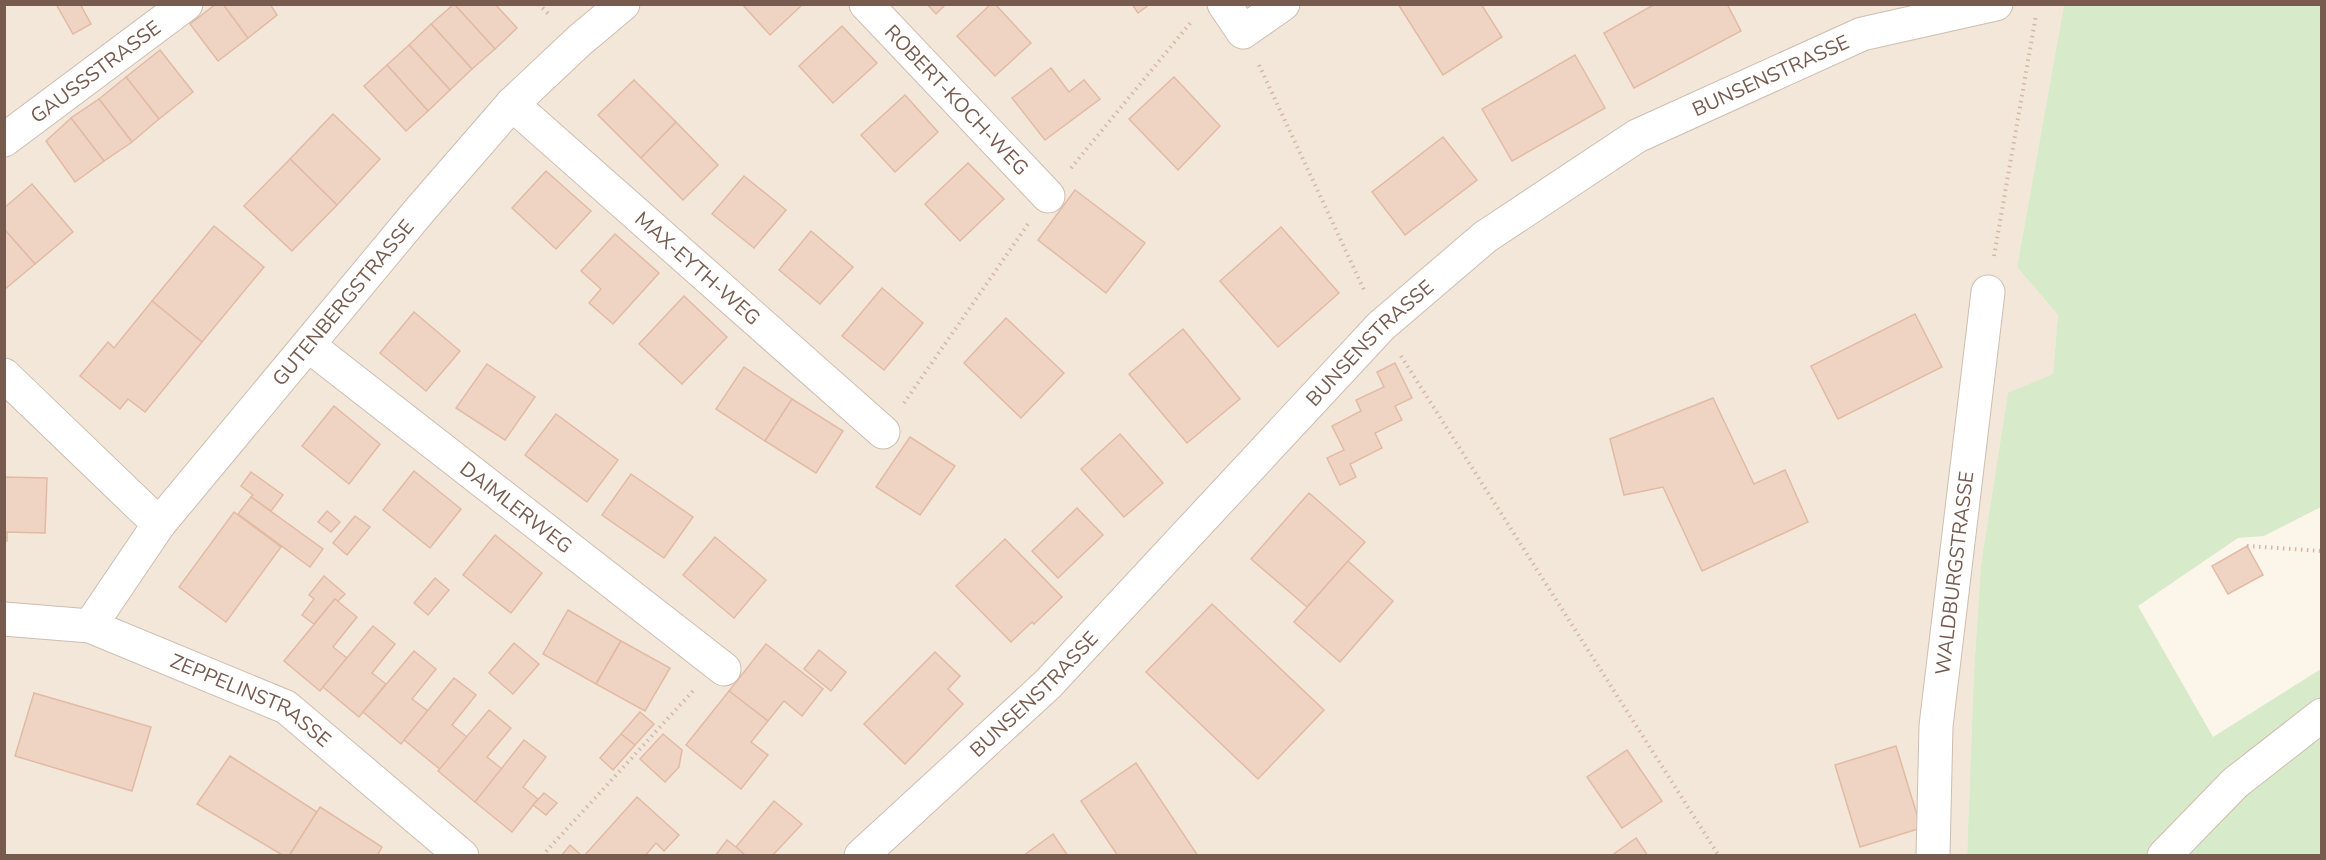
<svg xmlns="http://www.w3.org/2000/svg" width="2326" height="860" font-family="'Nunito Sans',sans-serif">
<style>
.residential{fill:#f3e7d9}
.green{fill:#d7eac9}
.building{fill:#f0d4c3;stroke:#e2baa4;stroke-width:1.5}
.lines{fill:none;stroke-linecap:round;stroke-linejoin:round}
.minor-casing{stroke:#cebdb0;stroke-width:35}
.tertiary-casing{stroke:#cebdb0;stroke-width:35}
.path{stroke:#d6b7a6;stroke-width:4;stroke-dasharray:1.5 4.5;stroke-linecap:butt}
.minor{stroke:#fff;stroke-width:33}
.tertiary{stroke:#fff;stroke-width:33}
.labels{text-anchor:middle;stroke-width:4.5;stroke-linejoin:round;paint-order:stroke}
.street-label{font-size:20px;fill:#765b4e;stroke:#fef9f1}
</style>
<rect width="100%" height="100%" fill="#fcf5ea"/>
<!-- residential -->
<polygon class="residential" points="5,5 2064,5 2017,267 2058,315 2053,374 2008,394 1981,564 1974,671 1967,855 5,856"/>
<!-- green -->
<polygon class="green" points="2064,5 2321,5 2321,507 2264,536 2238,538 2138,606 2213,737 2321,669 2321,855 1967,856 1974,671 1981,564 2008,393 2053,374 2058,315 2017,267"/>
<!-- building -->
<g class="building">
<polygon points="56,4 80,4 91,24 73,34"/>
<polygon points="216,4 223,4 248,38 218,61 190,24"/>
<polygon points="223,4 270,4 277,15 248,38"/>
<polygon points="454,4 495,4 517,28 495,49"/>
<polygon points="454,4 495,49 472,69 431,24"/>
<polygon points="742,4 803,4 770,35"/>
<polygon points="927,4 946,4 936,14"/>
<polygon points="991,4 995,4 1031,43 995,76 957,36"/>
<polygon points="1132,4 1150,4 1138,13"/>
<polygon points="1398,4 1481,4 1502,37 1443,75"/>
<polygon points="1655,4 1727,4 1741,31 1634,88 1604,33"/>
<polygon points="431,24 472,69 450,90 409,45"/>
<polygon points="842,26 877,63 833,103 799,66"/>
<polygon points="409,45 450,90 428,111 387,65"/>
<polygon points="160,50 193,92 159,119 126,77"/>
<polygon points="1575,55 1605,108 1512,161 1482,109"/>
<polygon points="387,65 428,111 406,131 364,86"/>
<polygon points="1051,68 1069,92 1084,80 1100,99 1045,140 1012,98"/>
<polygon points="126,77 159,119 132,142 99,99"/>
<polygon points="1174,77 1220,126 1178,170 1129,119"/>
<polygon points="634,80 676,122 641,158 598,115"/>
<polygon points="905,95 938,132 895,172 861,135"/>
<polygon points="99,99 132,142 104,161 71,118"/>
<polygon points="333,114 380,159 337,205 290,159"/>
<polygon points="71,118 104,161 75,182 46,141"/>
<polygon points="676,122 718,165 683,200 641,158"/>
<polygon points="1443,137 1477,180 1405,235 1372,192"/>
<polygon points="290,159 337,205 292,251 244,206"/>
<polygon points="968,163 1004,199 960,241 925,204"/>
<polygon points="546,171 591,211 556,249 512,208"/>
<polygon points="744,176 786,210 754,248 712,214"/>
<polygon points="32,184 73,232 35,264 4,229 4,208"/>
<polygon points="1075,190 1145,243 1106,293 1038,240"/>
<polygon points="214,226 264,267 202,342 152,301"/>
<polygon points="1281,227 1339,293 1278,347 1220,281"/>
<polygon points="4,229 35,264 4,290"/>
<polygon points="811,231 853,267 820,304 779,270"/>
<polygon points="615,234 659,273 613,324 589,303 601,289 581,271"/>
<polygon points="882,288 923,323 884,370 842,336"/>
<polygon points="684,296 727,337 682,384 639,344"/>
<polygon points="152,301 202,342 145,412 128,399 120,409 80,376 108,342 114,348"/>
<polygon points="414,312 460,351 426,391 380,353"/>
<polygon points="1915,314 1942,367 1838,419 1811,366"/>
<polygon points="1006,318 1064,373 1021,418 964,363"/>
<polygon points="1183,329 1240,399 1187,443 1129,374"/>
<polygon points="1395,363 1412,398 1395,406 1402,420 1375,433 1382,448 1350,464 1356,477 1340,485 1327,458 1344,450 1332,426 1361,411 1356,400 1384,387 1377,372"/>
<polygon points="487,364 535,397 505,440 456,408"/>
<polygon points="744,367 792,399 765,441 716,409"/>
<polygon points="1713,398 1754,484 1785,470 1808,522 1702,571 1663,487 1624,495 1610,439"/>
<polygon points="792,399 843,431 816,473 765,441"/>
<polygon points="334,406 380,444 349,484 302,446"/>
<polygon points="556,414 618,460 587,502 525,455"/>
<polygon points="1120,434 1163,483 1124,517 1081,469"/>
<polygon points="910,437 955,466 920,515 876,487"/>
<polygon points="414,471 461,509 430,548 383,510"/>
<polygon points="251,472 283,495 271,511 251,497 253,495 241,486"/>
<polygon points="631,474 693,517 664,558 602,515"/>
<polygon points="4,477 47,478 45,533 7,532 7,541 4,541"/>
<polygon points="1309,493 1365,542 1307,607 1251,559"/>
<polygon points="251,497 323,549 310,567 238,514"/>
<polygon points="1077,508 1103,535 1058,578 1032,551"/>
<polygon points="327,511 340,522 331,532 318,522"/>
<polygon points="234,512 281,547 226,622 179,587"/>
<polygon points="355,516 370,527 347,555 333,543"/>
<polygon points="495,535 542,573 511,613 463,575"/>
<polygon points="715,537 766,580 734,618 683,575"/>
<polygon points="1005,539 1062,597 1034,624 1032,622 1011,642 956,586"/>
<polygon points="2247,546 2263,575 2228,594 2212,566"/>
<polygon points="1348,561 1393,601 1340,662 1294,622"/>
<polygon points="324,576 345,594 338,601 335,599 314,624 302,615 314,599 309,595"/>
<polygon points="435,578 449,590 428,615 414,603"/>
<polygon points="335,599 357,617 333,647 347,658 320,691 284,661"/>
<polygon points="1212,604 1324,710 1258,779 1146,672"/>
<polygon points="568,610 621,641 596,684 543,654"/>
<polygon points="373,626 395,644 372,673 386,684 359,717 323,687"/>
<polygon points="621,641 670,668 645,711 596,684"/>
<polygon points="514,643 539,664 513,694 489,673"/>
<polygon points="766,644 823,689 802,716 784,701 768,721 729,691"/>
<polygon points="819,650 846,672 831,691 804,669"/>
<polygon points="414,651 436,669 412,699 428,711 401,744 363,712"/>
<polygon points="935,652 960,676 948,689 963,704 905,764 864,724"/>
<polygon points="454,678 476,695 452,725 467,737 441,770 404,740"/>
<polygon points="729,691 768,721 751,742 768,755 741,789 686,745"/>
<polygon points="34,693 151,727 132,791 15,756"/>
<polygon points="489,710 511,728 487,757 502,769 475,802 438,771"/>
<polygon points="640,712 654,724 635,745 621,734"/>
<polygon points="621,734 635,745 613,770 600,758"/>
<polygon points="663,734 682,750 679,767 665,782 640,759"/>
<polygon points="524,740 546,757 523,787 538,799 512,832 475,802"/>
<polygon points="1896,746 1921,828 1860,847 1835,765"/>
<polygon points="1627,750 1662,801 1622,828 1587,777"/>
<polygon points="230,756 317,812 289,856 284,856 197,804"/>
<polygon points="1136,763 1198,856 1118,856 1081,801"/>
<polygon points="544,793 557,803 546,815 533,805"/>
<polygon points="637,797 679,835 664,851 656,843 645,856 584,856"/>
<polygon points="774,801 802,824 772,856 746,856 736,847"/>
<polygon points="320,807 382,847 377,856 289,856"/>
<polygon points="1053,834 1068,856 1023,856"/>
<polygon points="1636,838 1648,856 1611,856"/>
<polygon points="727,840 736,847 746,856 715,856"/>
<polygon points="570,845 582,856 561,856"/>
</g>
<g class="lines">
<defs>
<g id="minor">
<path id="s1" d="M866,4L1048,196"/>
<polyline points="1224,4 1243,32 1283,4"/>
<path id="s2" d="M512,104L883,432"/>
<path id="s3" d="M4,140L186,4"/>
<path id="s4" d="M308,345L724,669"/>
<polyline points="4,375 159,524"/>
<path id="s5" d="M4,619L90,626L286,707L462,856"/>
<path id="s6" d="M90,626L159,524L420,210L512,104L580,40L623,4"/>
<path id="s7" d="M861,856L1048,684L1381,326L1485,237L1637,136L1862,34L1996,4"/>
<path id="s8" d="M1933,856L1936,726L1988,292"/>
</g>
<polyline id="tertiary" points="2164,856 2235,783 2322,715"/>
</defs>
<!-- minor casing -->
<use href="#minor" class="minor-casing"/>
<!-- tertiary casing -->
<use href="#tertiary" class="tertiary-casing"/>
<!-- path -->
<g class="path">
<polyline points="538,4 551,16"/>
<polyline points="1259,65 1365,292"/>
<polyline points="1071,168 1192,21"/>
<polyline points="1994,256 2036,15"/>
<polyline points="1401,356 1719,856"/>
<polyline points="904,403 1028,224"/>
<polyline points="2247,546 2322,551"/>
<polyline points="542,856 693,691"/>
</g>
<!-- minor -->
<use href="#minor" class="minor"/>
<!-- tertiary -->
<use href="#tertiary" class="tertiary"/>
</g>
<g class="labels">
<!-- street labels -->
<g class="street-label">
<text dy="7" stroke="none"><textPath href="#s3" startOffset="114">GAUSSSTRASSE</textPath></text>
<text dy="7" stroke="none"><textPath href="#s7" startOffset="1209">BUNSENSTRASSE</textPath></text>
<text dy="7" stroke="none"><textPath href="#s1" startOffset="132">ROBERT-KOCH-WEG</textPath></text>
<text dy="7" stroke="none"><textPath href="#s2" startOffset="248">MAX-EYTH-WEG</textPath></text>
<text dy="7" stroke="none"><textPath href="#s6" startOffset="411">GUTENBERGSTRASSE</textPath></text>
<text dy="7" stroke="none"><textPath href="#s7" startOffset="723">BUNSENSTRASSE</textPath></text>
<text dy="7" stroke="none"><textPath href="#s4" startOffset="264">DAIMLERWEG</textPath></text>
<text dy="7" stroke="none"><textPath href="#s8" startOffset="284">WALDBURGSTRASSE</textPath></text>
<text dy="7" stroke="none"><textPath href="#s7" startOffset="237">BUNSENSTRASSE</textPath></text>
<text dy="7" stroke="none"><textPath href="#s5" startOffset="264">ZEPPELINSTRASSE</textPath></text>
</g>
</g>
<!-- border -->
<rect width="2326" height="860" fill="none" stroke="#765b4e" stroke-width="12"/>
</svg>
